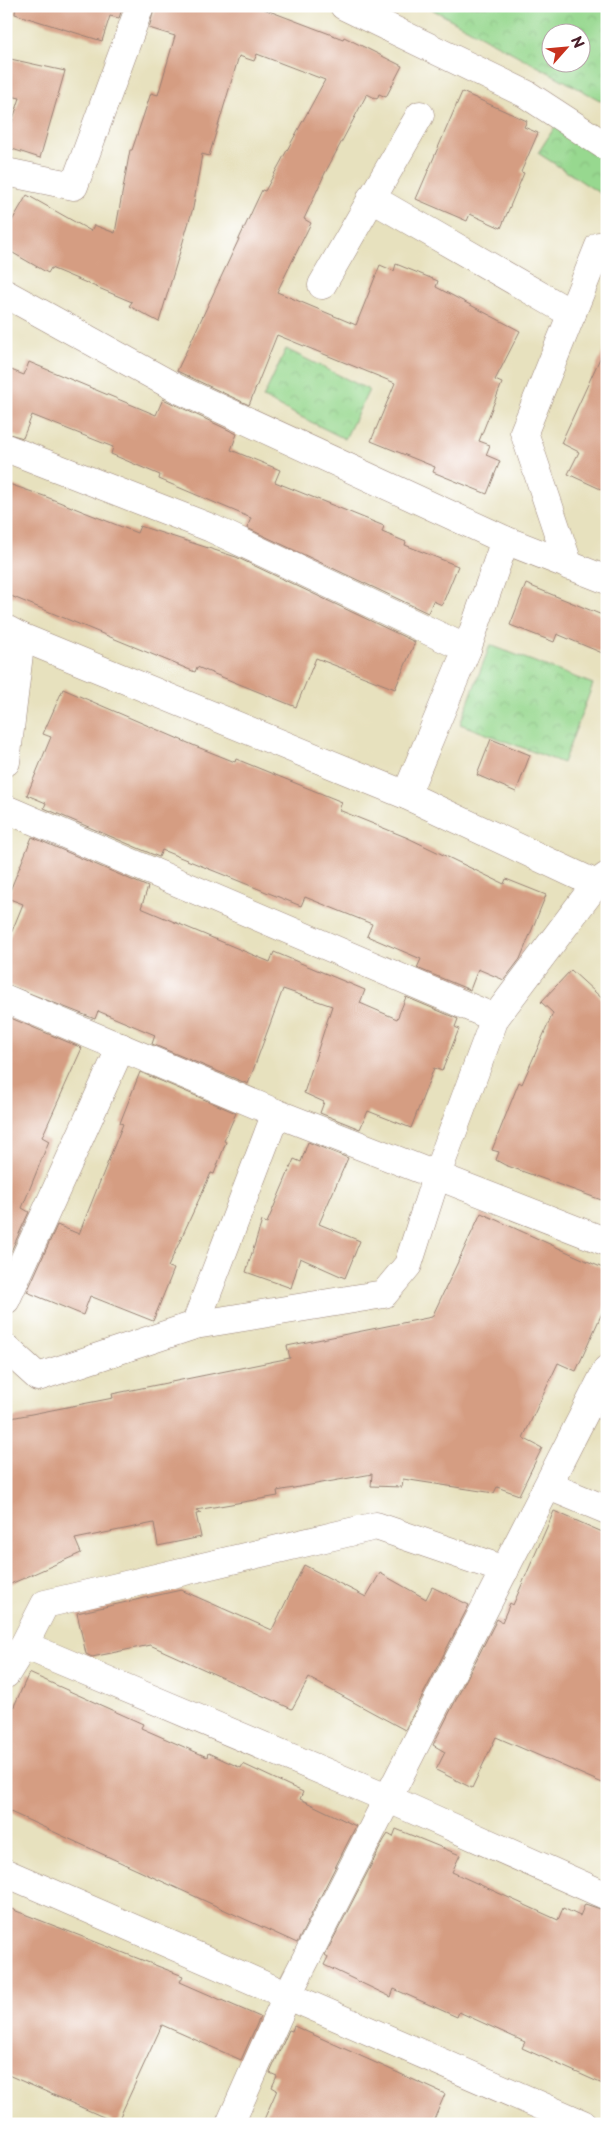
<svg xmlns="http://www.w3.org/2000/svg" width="613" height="2130" font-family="'Playpen Sans',sans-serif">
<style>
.park{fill:url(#park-crowns);stroke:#707c5d;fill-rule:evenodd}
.building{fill:#d59d82}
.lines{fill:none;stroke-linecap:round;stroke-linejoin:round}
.minor-casing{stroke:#988074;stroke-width:29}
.minor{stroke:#fff;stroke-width:28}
</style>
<defs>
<pattern id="park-crowns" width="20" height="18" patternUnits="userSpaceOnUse" patternTransform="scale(1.25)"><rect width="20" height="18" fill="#97d88f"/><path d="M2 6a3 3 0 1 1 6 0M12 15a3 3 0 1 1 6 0" fill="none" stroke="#84b97c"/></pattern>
</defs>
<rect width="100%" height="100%" fill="#fff"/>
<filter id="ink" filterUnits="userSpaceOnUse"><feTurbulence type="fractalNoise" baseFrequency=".02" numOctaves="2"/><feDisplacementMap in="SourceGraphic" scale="10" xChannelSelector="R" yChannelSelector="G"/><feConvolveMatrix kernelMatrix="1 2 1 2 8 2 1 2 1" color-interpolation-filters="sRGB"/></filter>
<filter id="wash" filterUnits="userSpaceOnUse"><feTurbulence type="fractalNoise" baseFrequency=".0096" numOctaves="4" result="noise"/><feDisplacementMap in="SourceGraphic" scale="20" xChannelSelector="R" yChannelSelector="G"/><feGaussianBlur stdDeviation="1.12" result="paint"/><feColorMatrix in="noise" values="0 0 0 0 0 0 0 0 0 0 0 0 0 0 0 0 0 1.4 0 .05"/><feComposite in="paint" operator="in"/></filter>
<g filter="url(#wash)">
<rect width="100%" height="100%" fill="#e7e1be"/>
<!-- park -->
<g class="park">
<path d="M426,6H607V104ZM550,32H580V62H550Z"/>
<polygon points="560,119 607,150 607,198 538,153"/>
<polygon points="286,349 369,390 345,439 263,398"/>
<polygon points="490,645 593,684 563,763 460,724"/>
</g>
<g id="blocks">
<!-- building -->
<g class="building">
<polygon points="16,6 123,6 119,18 110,16 102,41 15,14"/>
<polygon points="155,6 256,6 343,39 344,37 402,66 386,97 379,94 377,99 367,94 325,173 304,219 311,223 277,292 356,325 380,265 394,271 396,264 438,281 436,287 520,331 495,380 502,383 479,441 490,445 486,455 500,461 487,494 433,472 435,467 371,441 395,383 277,335 249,405 177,371 262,190 265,191 325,80 257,54 254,61 239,56 209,156 202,154 193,208 159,322 129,306 132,302 51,268 48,273 6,249 6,231 27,195 91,231 94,225 115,233 130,150 132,150 151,93 158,95 175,36 149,28"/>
<polygon points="6,58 65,71 40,158 6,147 6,140 20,98 6,95"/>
<polygon points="462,92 527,121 524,127 538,133 521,172 524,173 501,228 470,214 467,221 416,199"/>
<polygon points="607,343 607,492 568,474 579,452 561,443"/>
<polygon points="29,362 156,415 163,399 237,434 231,450 280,470 275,482 384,526 382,532 406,542 405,545 458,566 442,605 433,601 428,613 247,528 251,518 159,479 160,475 111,454 113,447 32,415 23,438 6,433 6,368 24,375"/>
<polygon points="6,483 44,496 137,533 140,526 236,557 415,642 395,689 316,658 296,707 197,667 195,672 6,594"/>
<polygon points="526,584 607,617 607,655 557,634 554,642 510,625"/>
<polygon points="63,689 195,746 235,762 236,759 342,802 339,810 408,838 504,884 506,879 546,895 520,959 504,980 478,969 470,990 417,968 421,959 367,936 372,924 305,897 301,906 162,850 159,857 44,808 46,803 27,795 51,737 43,734"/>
<polygon points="491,739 530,755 516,792 477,775"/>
<polygon points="32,837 148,887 141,908 270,962 274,952 365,990 360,1003 397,1019 406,997 458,1019 455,1027 459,1029 442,1071 434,1068 411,1128 368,1111 360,1129 320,1113 324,1102 304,1093 332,1006 283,989 248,1084 152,1044 155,1035 98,1011 95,1019 6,984 6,946 23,904 7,898"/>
<polygon points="571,970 607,1003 607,1202 505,1165 496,1160 499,1152 492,1150 519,1082 522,1084 553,1013 541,1002"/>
<polygon points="6,1016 82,1048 42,1137 49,1141 22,1208 29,1212 6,1262"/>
<polygon points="140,1072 236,1113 224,1141 226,1142 214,1174 211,1173 168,1267 174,1269 153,1321 90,1296 83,1315 27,1292 57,1225 79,1234 123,1124 120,1123"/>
<polygon points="308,1142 348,1158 319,1224 360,1241 345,1278 300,1258 291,1288 246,1272 262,1221 267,1223 294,1159 301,1162"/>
<polygon points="481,1213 607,1270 607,1302 576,1371 558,1363 523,1438 542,1448 519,1495 497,1487 494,1493 403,1479 402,1487 371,1486 372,1474 277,1491 278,1496 196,1510 202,1513 196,1514 201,1537 158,1546 154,1523 75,1539 81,1553 6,1586 6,1419 113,1398 112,1394 290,1358 287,1346 432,1317"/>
<polygon points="554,1511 607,1534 607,1785 496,1737 472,1788 436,1770 445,1752 433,1745 497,1619 502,1622 510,1603 513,1605"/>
<polygon points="304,1565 366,1597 380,1573 426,1599 432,1587 469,1605 405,1730 309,1678 292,1709 150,1645 92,1657 86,1654 77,1613 181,1590 272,1630"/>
<polygon points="29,1673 143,1724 141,1728 207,1757 208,1753 241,1768 243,1764 303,1792 300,1799 356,1826 297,1943 6,1810 6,1724"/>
<polygon points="396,1829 460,1855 452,1872 558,1920 563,1908 580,1916 585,1904 607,1911 607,2086 522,2048 525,2042 459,2012 457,2017 394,1989 391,1997 324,1965 328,1957 325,1955 384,1840 388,1834 393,1837"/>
<polygon points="6,1907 183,1976 180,1982 260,2017 241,2060 162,2025 117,2123 6,2074"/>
<polygon points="294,2026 445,2094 432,2124 262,2124 277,2090 272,2087 277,2076 270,2073 289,2030 292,2031"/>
</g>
</g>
</g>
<g filter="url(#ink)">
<use href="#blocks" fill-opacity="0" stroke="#988074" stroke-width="1"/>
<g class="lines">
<defs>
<g id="minor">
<polyline points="344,6 526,94 607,147"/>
<polyline points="6,172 74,186 140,6"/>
<polyline points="371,198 572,314"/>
<polyline points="322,285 420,115"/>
<polyline points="6,294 178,389 505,540 607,580"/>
<polyline points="6,448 211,528 467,649"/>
<polyline points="569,566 524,432 599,246"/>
<polyline points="6,629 21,637 406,795 596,884"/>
<polyline points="6,762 21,637"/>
<polyline points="406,795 467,649 505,540"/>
<polyline points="6,809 495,1018"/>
<polyline points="6,999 276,1113 607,1242"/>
<polyline points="6,1300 121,1047"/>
<polyline points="195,1325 276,1113"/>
<polyline points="6,1348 38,1377 195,1325 384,1294 408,1265 437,1174 495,1018 596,884 607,876"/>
<polyline points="549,1486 607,1510"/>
<polyline points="24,1645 45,1604 376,1526 505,1570"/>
<polyline points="6,1674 24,1645 389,1799 607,1896"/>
<polyline points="6,1873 583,2124"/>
<polyline points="230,2124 287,1996 607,1369"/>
</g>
</defs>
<!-- minor casing -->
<use href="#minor" class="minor-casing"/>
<!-- minor -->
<use href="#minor" class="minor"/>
</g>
</g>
<!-- margin -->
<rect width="613" height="2130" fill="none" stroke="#fff" stroke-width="25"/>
<!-- north arrow -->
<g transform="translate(566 48) rotate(63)"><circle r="24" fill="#ffffff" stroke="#b7a5aa"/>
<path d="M0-4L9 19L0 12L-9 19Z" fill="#c8321e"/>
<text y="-8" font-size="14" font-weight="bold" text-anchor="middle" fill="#4a1f2b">N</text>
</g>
</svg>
